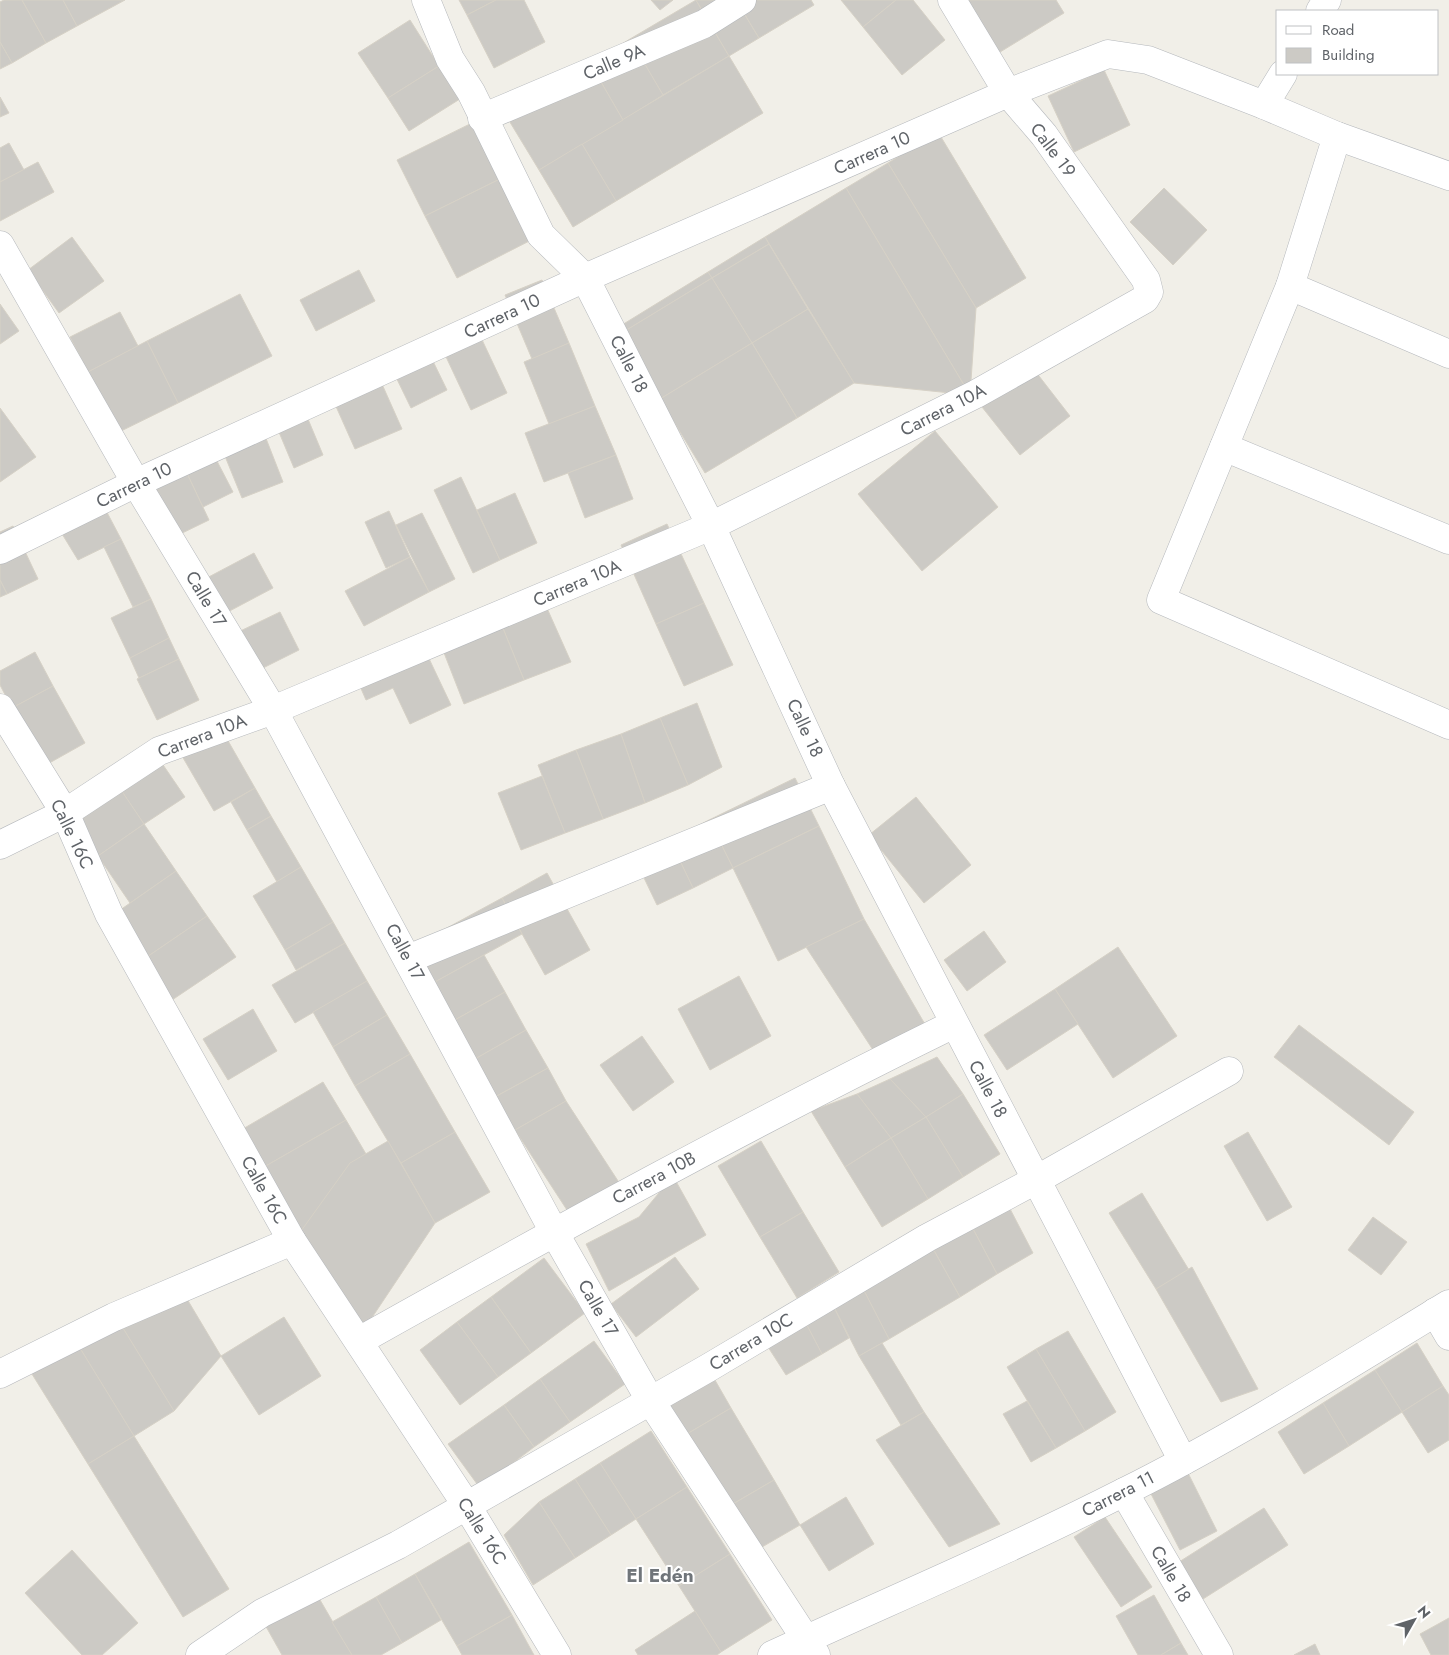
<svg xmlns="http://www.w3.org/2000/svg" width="1449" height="1655" font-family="Jost,sans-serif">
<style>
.building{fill:#cccac5;stroke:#d6d1c6}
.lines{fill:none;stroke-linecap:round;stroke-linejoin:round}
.street-casing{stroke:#b5b8bc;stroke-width:29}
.street{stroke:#fff;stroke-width:28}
.labels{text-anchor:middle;stroke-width:4;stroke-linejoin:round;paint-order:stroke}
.street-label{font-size:18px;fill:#5f6368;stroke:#fff}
.neighbourhood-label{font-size:19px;font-weight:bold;fill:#70757a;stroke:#fff}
</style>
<rect width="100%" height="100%" fill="#f1efe8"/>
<!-- building -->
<g class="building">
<polygon points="4,0 22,0 46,43 12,63 0,42 0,2"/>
<polygon points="22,0 63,0 77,26 46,43"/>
<polygon points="63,0 125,0 77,26"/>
<polygon points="459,0 496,0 467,15"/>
<polygon points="496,0 524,0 545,42 494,68 467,15"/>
<polygon points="651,0 673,0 660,10"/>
<polygon points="696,0 729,56 663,95 630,39"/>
<polygon points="696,0 736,0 759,38 729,56"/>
<polygon points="736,0 811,0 814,5 759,38"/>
<polygon points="841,0 896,0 863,27"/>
<polygon points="896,0 913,0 945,40 902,75 863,27"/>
<polygon points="953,0 1056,0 1064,13 987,60"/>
<polygon points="410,20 439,66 388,98 358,53"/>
<polygon points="630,39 663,95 623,120 590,63"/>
<polygon points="0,42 12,63 0,69"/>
<polygon points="729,56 763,113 616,201 582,144"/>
<polygon points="450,59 471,92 409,131 388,98"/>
<polygon points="590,63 623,120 539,170 505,114"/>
<polygon points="1104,70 1130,125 1074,152 1048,96"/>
<polygon points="0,97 9,113 0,117"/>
<polygon points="482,118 510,174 425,216 397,160"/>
<polygon points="938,132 1026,278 976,308 888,163"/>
<polygon points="9,143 24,170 0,182 0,148"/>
<polygon points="582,144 616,201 573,227 539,170"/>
<polygon points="38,162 54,192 0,221 0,182"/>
<polygon points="888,163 976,308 970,395 846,188"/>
<polygon points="510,174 541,235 457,278 425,216"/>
<polygon points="846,188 970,395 854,383 765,237"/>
<polygon points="1164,188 1207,230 1173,265 1130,222"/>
<polygon points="72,237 104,281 59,313 28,270"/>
<polygon points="765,237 769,244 712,278 708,272"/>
<polygon points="769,244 808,309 752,343 712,278"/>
<polygon points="359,270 375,301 316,331 300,300"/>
<polygon points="708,272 712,278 620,334 617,328"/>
<polygon points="712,278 752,343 660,399 620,334"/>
<polygon points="542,280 569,343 532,359 505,295"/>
<polygon points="240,294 272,356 178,403 147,341"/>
<polygon points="0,304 19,331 0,344"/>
<polygon points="808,309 854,383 797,418 752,343"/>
<polygon points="120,312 138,346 88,372 70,337"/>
<polygon points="476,327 507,393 471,410 440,344"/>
<polygon points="147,341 178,403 119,432 88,372"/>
<polygon points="569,343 595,406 549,424 524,362"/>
<polygon points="752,343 797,418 705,473 660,399"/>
<polygon points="428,351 447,390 411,408 392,369"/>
<polygon points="373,364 402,429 355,449 326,384"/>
<polygon points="1032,367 1070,416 1020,455 982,407"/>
<polygon points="300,400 323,455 294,468 271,413"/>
<polygon points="595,406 616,455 544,482 525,433"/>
<polygon points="0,408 36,457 0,482"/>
<polygon points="258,418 283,482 242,498 216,434"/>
<polygon points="935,431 998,507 922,571 858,494"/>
<polygon points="205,438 233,492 203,507 184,467"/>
<polygon points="616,455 633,499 585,518 568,473"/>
<polygon points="184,467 209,520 174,537 148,484"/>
<polygon points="461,477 500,560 473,573 434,490"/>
<polygon points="515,493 537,543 500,560 477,510"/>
<polygon points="101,501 121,539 78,560 56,524"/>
<polygon points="389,511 410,557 386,568 365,522"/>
<polygon points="422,513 455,579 429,592 396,525"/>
<polygon points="667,524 704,603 656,624 621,545"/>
<polygon points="13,526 38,579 7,594 0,580 0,532"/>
<polygon points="121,539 151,599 133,607 104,547"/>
<polygon points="254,553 273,588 222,615 203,580"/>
<polygon points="410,557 429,592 364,626 345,591"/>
<polygon points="0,580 7,594 0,597"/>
<polygon points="538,588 571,662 524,680 498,616"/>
<polygon points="151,599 169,638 130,658 111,618"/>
<polygon points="704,603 733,665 684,686 656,624"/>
<polygon points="280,612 299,650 253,673 234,634"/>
<polygon points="498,616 524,680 464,704 439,640"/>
<polygon points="169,638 179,659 139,678 130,658"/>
<polygon points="423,646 451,705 410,724 393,688 366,700 356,677"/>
<polygon points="35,652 53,686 12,708 0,685 0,671"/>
<polygon points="179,659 199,700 157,720 137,679"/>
<polygon points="53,686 85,743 44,766 12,708"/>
<polygon points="697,703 722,767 688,785 660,718"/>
<polygon points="660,718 688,785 645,803 621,734"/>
<polygon points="223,732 255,788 214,811 182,756"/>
<polygon points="621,734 645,803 603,819 576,750"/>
<polygon points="576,750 603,819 565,833 538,765"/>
<polygon points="157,756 185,797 144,824 117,784"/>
<polygon points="542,776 565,833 521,850 498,793"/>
<polygon points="795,778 819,826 733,868 709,820"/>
<polygon points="117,784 144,824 98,856 70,816"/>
<polygon points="255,788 271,816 247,830 231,802"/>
<polygon points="916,797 971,865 924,903 869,835"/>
<polygon points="271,816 301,867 277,882 247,830"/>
<polygon points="709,820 733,868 693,888 670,840"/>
<polygon points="144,824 176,871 130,903 98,856"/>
<polygon points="819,826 864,919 778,961 733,868"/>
<polygon points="670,840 693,888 657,905 634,857"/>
<polygon points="301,867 333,922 285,950 253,896"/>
<polygon points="176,871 207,916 144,959 113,915"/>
<polygon points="547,873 590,950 545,975 502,898"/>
<polygon points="502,898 522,934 433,983 412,947"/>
<polygon points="207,916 236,957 172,1000 144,959"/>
<polygon points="864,919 926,1026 875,1053 806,947"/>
<polygon points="333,922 345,943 296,970 285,950"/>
<polygon points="984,931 1006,962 967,991 944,960"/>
<polygon points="345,943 367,981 295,1023 272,985"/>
<polygon points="1118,947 1177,1036 1113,1078 1055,989"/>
<polygon points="484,955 505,992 453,1021 433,983"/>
<polygon points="739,976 771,1036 710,1070 678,1009"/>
<polygon points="367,981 387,1015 333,1047 313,1012"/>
<polygon points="1055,989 1078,1024 1007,1070 984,1035"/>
<polygon points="505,992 526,1030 475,1059 453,1021"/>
<polygon points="253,1009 277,1051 228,1080 203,1039"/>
<polygon points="387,1015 410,1054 355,1086 333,1047"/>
<polygon points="1299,1025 1414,1112 1389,1145 1274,1057"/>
<polygon points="526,1030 548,1068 495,1097 475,1059"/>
<polygon points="642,1036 674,1082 633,1111 600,1065"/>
<polygon points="410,1054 455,1132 401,1163 355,1086"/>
<polygon points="937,1057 963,1094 926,1117 890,1079"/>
<polygon points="548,1068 566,1101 515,1130 495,1097"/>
<polygon points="890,1079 926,1117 891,1138 857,1094"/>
<polygon points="323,1082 346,1120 257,1171 236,1133"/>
<polygon points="857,1094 891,1138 845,1167 811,1111"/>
<polygon points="963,1094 1000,1154 963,1177 926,1117"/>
<polygon points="566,1101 620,1184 567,1210 515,1130"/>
<polygon points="926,1117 963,1177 928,1199 891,1138"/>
<polygon points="346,1120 366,1154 296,1238 257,1171"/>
<polygon points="455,1132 490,1192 435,1223 401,1163"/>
<polygon points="1248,1132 1292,1207 1267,1221 1224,1146"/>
<polygon points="891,1138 928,1199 882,1227 845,1167"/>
<polygon points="388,1141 435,1223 359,1337 296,1238 350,1163"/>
<polygon points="761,1141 803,1212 760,1237 718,1166"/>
<polygon points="673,1176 706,1235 609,1291 586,1244 639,1217"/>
<polygon points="1142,1193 1189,1270 1156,1289 1109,1213"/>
<polygon points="1008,1205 1033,1253 997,1274 972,1227"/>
<polygon points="803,1212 839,1272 797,1298 760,1237"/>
<polygon points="1373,1217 1407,1242 1381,1275 1348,1250"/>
<polygon points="972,1227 997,1274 960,1297 927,1238"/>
<polygon points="927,1238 960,1297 889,1339 858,1279"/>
<polygon points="675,1257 699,1289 636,1337 611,1304"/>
<polygon points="544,1258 585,1313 531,1353 491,1297"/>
<polygon points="1192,1267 1258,1389 1221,1402 1156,1289"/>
<polygon points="858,1279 889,1339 859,1356 829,1297"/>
<polygon points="184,1294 221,1356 174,1411 118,1320"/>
<polygon points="491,1297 531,1353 498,1377 457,1322"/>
<polygon points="829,1297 849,1338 822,1354 800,1312"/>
<polygon points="800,1312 822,1354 786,1375 761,1336"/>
<polygon points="284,1317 321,1376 259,1415 221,1356"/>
<polygon points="118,1320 174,1411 134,1436 75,1340"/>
<polygon points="457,1322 498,1377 460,1405 420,1350"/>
<polygon points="1068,1331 1116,1412 1085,1431 1036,1349"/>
<polygon points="75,1340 134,1436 88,1464 27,1366"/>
<polygon points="594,1341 625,1384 570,1422 540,1379"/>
<polygon points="882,1343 924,1412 901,1425 859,1356"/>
<polygon points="1417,1343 1443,1386 1402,1412 1375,1370"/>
<polygon points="1036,1349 1085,1431 1056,1448 1007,1367"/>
<polygon points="708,1368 731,1408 675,1441 650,1400"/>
<polygon points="1375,1370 1402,1412 1349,1446 1323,1403"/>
<polygon points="540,1379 570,1422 534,1447 504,1405"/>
<polygon points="1443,1386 1449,1395 1449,1440 1428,1453 1402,1412"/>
<polygon points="1027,1401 1056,1448 1031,1462 1003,1414"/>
<polygon points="1323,1403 1349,1446 1304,1474 1278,1432"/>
<polygon points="504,1405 534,1447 480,1488 448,1444"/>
<polygon points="731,1408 774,1480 721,1511 675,1441"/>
<polygon points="924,1412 1000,1524 949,1547 876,1440"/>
<polygon points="651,1431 687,1487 636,1519 600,1463"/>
<polygon points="134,1436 229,1589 183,1617 88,1464"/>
<polygon points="600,1463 636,1519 611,1535 575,1479"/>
<polygon points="1187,1471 1217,1531 1180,1550 1149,1490"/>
<polygon points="575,1479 611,1535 575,1558 539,1502"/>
<polygon points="774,1480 800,1525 750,1554 721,1511"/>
<polygon points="687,1487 730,1554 679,1586 636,1519"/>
<polygon points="846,1497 874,1544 829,1571 800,1525"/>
<polygon points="539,1502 575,1558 533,1585 504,1535"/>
<polygon points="1264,1508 1288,1545 1203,1599 1179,1562"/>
<polygon points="1105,1517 1152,1587 1121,1607 1074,1537"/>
<polygon points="469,1542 512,1615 457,1646 415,1574"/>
<polygon points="72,1550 138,1623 102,1655 82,1655 25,1593"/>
<polygon points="730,1554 772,1620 721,1652 679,1586"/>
<polygon points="415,1574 441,1620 402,1643 376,1597"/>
<polygon points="316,1593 352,1655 282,1655 264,1623"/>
<polygon points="1154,1595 1181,1643 1161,1655 1138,1655 1116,1616"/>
<polygon points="376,1597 402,1643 381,1655 352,1655 332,1622"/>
<polygon points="695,1611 721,1652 717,1655 638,1655 635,1650"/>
<polygon points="512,1615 534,1655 462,1655 457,1646"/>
<polygon points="1449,1618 1449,1655 1431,1655 1420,1634"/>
<polygon points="1181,1643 1188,1655 1161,1655"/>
<polygon points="1315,1644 1320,1655 1294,1655"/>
</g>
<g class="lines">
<defs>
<g id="street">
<polyline points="426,0 450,59 471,92 541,235 585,278 711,526 831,786 1183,1461"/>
<polyline points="1320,11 1327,0"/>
<polyline points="1264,105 1283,74"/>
<polyline points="482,118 704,24 742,0"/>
<polyline points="1337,136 1290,286 1161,600 1449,725"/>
<polyline points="0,245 136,483 273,710 554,1232 650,1400 816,1655"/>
<polyline points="1290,286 1449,354"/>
<polyline points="1224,447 1449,540"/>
<polyline points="0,550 136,483 585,278 1008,93 1108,54 1148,60 1264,105 1337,136 1449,176"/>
<polyline points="0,708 65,813 109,914 292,1241 467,1506 557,1655"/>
<polyline points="0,845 65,813 159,751 273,710 711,526 976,394 1145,299 1149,292 1146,280 1044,135 1008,93 952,0"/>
<polyline points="408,959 831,786"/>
<polyline points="1435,1312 1449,1336"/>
<path d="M359,1341C555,1231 752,1123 954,1024"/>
<polyline points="0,1374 114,1317 292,1241"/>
<polyline points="1124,1492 1219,1655"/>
<polyline points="200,1655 262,1613 398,1545 708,1368 927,1238 1036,1180 1229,1071"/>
<path d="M772,1655C889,1601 1008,1551 1124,1492C1236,1436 1342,1369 1449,1304"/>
</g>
</defs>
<!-- street casing -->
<use href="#street" class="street-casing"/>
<!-- street -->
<use href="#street" class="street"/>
</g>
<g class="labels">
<!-- street labels -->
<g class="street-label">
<text transform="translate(614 62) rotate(-23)" y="6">Calle 9A</text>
<text transform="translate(1053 150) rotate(53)" y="6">Calle 19</text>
<text transform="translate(872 153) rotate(-24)" y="6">Carrera 10</text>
<text transform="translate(502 316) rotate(-25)" y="6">Carrera 10</text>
<text transform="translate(629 364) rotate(63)" y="6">Calle 18</text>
<text transform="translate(943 410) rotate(-27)" y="6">Carrera 10A</text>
<text transform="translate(134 485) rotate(-26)" y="6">Carrera 10</text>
<text transform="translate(577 583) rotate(-23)" y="6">Carrera 10A</text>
<text transform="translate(206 599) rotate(59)" y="6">Calle 17</text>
<text transform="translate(805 728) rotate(65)" y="6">Calle 18</text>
<text transform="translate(202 736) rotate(-21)" y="6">Carrera 10A</text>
<text transform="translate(72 834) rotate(64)" y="6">Calle 16C</text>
<text transform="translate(405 952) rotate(62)" y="6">Calle 17</text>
<text transform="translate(988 1089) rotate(62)" y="6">Calle 18</text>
<text transform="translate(654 1178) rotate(-28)" y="6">Carrera 10B</text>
<text transform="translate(264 1190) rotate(61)" y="6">Calle 16C</text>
<text transform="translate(598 1308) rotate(60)" y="6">Calle 17</text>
<text transform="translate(751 1342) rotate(-31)" y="6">Carrera 10C</text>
<text transform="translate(1118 1494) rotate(-27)" y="6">Carrera 11</text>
<text transform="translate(482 1531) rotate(58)" y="6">Calle 16C</text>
<text transform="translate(1171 1574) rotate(60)" y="6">Calle 18</text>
</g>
<!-- neighbourhood labels -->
<g class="neighbourhood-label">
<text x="660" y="1582">El Edén</text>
</g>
</g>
<!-- legend -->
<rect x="1276" y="10" width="162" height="65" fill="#ffffff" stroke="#bfc1c3"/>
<rect x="1286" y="26" width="25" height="8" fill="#ffffff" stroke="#bfc1c3"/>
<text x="1322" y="35" font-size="15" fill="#5f6368">Road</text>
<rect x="1286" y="48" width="25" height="15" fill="#cccac5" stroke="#bfc1c3"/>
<text x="1322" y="60" font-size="15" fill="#5f6368">Building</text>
<!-- north arrow -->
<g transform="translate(1414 1620) rotate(51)" stroke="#ffffff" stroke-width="4" paint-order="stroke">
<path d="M0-4L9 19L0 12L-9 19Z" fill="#5f6368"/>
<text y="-8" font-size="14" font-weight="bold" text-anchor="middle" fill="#5f6368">N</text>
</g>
</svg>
